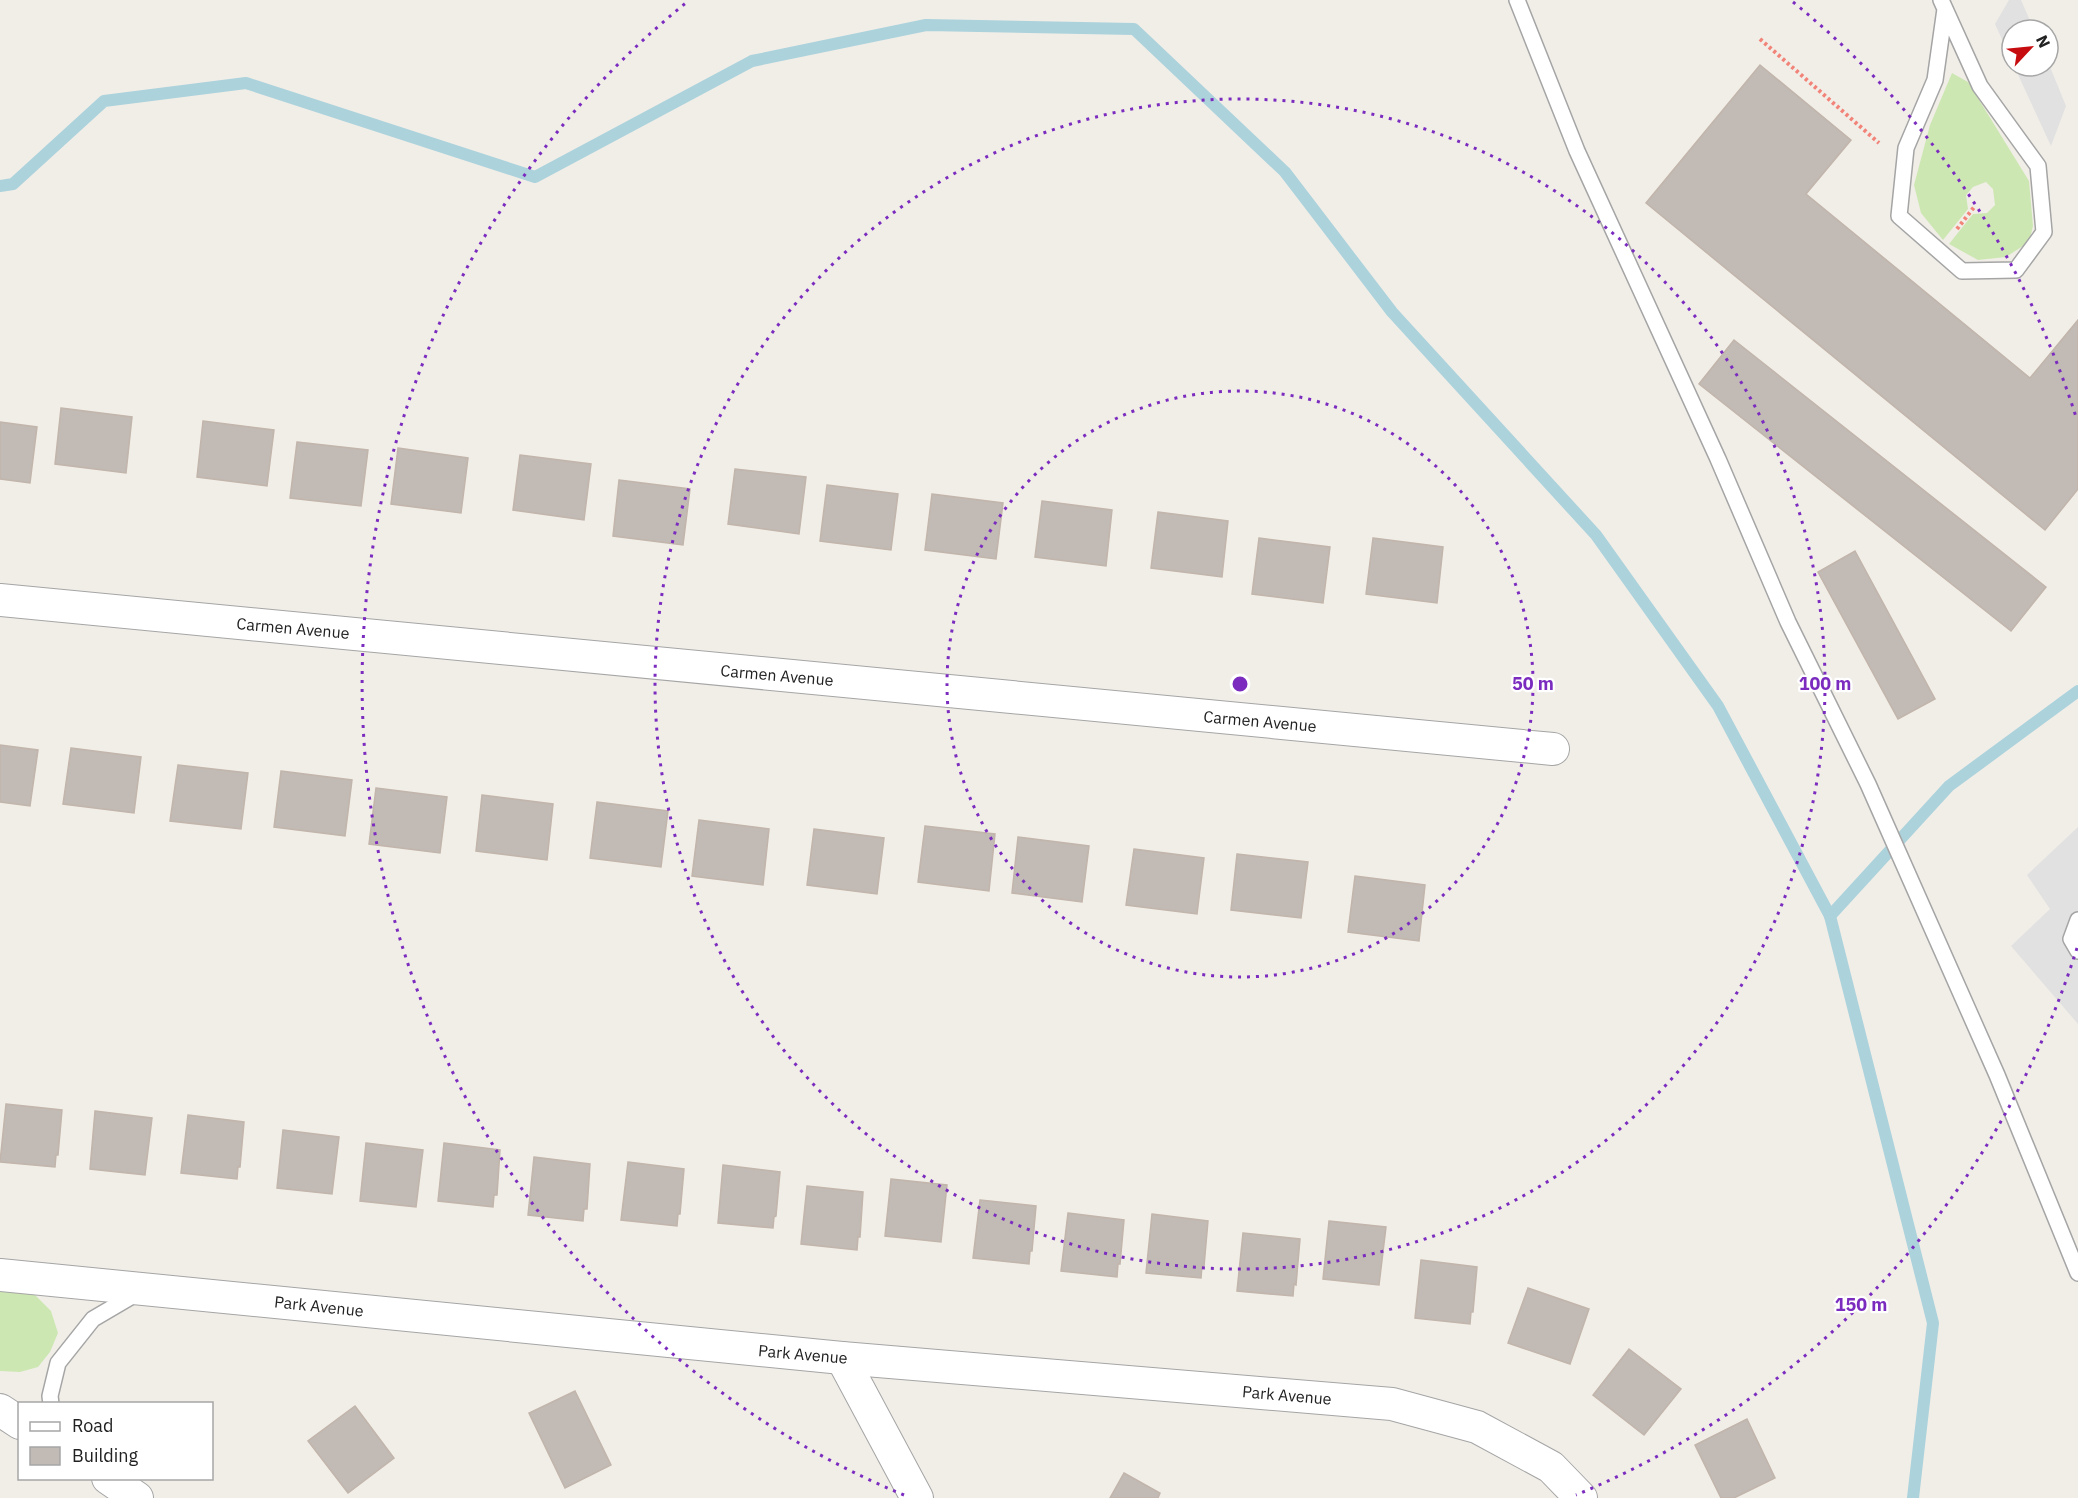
<svg xmlns="http://www.w3.org/2000/svg" width="2078" height="1498" font-family="'IBM Plex Sans',sans-serif">
<style>
.grass{fill:#cde7b2}
.parking{fill:#e1e1e1}
.lines{fill:none;stroke-linecap:round;stroke-linejoin:round}
.stream{stroke:#acd2dc;stroke-width:12}
.building{fill:#c1bab5;stroke:#c2b5ab;stroke-width:1.5}
.service-casing{stroke:#a5a5a5;stroke-width:18}
.minor-casing{stroke:#a5a5a5;stroke-width:34}
.path{stroke:#f28378;stroke-width:4;stroke-dasharray:3 3;stroke-linecap:butt}
.service{stroke:#fff;stroke-width:15}
.minor{stroke:#fff;stroke-width:32}
.ring{fill:none;stroke:#7b2cbf;stroke-width:3;stroke-dasharray:3 6}
.labels{text-anchor:middle;stroke-width:4.5;stroke-linejoin:round;paint-order:stroke}
.street-label{font-size:16px;fill:#212121;stroke:#fff}
.centre{fill:#7b2cbf;stroke:#fff;stroke-width:3}
.ring-label{font-size:18px;text-anchor:middle;font-weight:bold;fill:#7b2cbf;stroke:#fff;stroke-width:4.5;stroke-linejoin:round;paint-order:stroke}
</style>
<rect width="100%" height="100%" fill="#f1eee8"/>
<!-- grass -->
<g class="grass">
<polygon points="1952,73 1968,82 2029,181 2033,226 2029,242 2006,257 1978,260 1949,244 1973,214 1987,213 1995,205 1993,189 1986,182 1973,187 1966,195 1968,209 1943,240 1921,213 1914,185 1930,125"/>
<polygon points="0,1290 35,1295 51,1311 58,1333 50,1352 38,1367 20,1372 0,1371"/>
</g>
<!-- parking -->
<g class="parking">
<polygon points="2009,0 2021,0 2034,30 2012,30 2012,61 1995,24"/>
<polygon points="2048,62 2066,106 2051,146 2014,66 2048,66"/>
<polygon points="2078,827 2078,1024 2011,946 2050,909 2027,875"/>
</g>
<g class="lines">
<!-- stream -->
<g class="stream">
<polyline points="0,186 13,184 104,101 246,83 535,177 752,61 926,25 1134,29 1285,172 1392,312 1596,535 1718,706 1830,916 1933,1323 1913,1498"/>
<polyline points="1830,916 1949,786 2078,691"/>
</g>
</g>
<!-- building -->
<g class="building">
<polygon points="1760,65 1851,140 1806,194 2030,378 2078,320 2078,489 2045,530 1646,203"/>
<polygon points="1734,340 2046,587 2011,631 1699,384"/>
<polygon points="61,408 132,417 126,473 55,464"/>
<polygon points="203,421 274,430 267,486 197,477"/>
<polygon points="0,422 37,427 30,483 0,479"/>
<polygon points="297,442 368,450 361,506 290,498"/>
<polygon points="398,448 468,458 461,513 391,504"/>
<polygon points="520,455 591,464 584,520 513,510"/>
<polygon points="735,469 806,477 799,534 728,524"/>
<polygon points="619,480 690,489 683,545 613,536"/>
<polygon points="827,485 898,494 891,550 820,541"/>
<polygon points="932,494 1003,503 996,559 925,550"/>
<polygon points="1042,501 1112,510 1106,566 1035,557"/>
<polygon points="1158,512 1228,521 1222,577 1151,568"/>
<polygon points="1259,538 1330,547 1323,603 1252,594"/>
<polygon points="1373,538 1443,547 1437,603 1366,594"/>
<polygon points="1855,551 1935,699 1898,719 1818,572"/>
<polygon points="0,745 38,750 30,806 0,802"/>
<polygon points="71,748 141,757 134,813 63,804"/>
<polygon points="178,765 248,773 241,829 170,821"/>
<polygon points="281,771 352,780 345,836 274,827"/>
<polygon points="376,788 447,797 440,853 369,844"/>
<polygon points="482,795 553,804 547,860 476,851"/>
<polygon points="597,802 668,811 661,867 590,858"/>
<polygon points="699,820 769,829 763,885 692,876"/>
<polygon points="925,826 995,834 989,891 918,882"/>
<polygon points="814,829 884,838 877,894 807,885"/>
<polygon points="1018,837 1089,846 1082,902 1012,893"/>
<polygon points="1134,849 1204,858 1197,914 1126,905"/>
<polygon points="1237,854 1308,862 1301,918 1231,910"/>
<polygon points="1355,876 1425,885 1419,941 1348,932"/>
<polygon points="6,1104 62,1110 58,1155 56,1155 55,1167 0,1162"/>
<polygon points="95,1111 152,1118 145,1175 90,1169"/>
<polygon points="188,1115 244,1122 240,1167 238,1167 237,1179 181,1173"/>
<polygon points="283,1130 339,1137 332,1194 277,1188"/>
<polygon points="366,1143 423,1150 416,1207 360,1201"/>
<polygon points="444,1143 500,1150 497,1195 494,1195 493,1207 438,1201"/>
<polygon points="534,1157 590,1164 587,1209 584,1209 583,1221 528,1215"/>
<polygon points="628,1162 684,1169 680,1214 678,1214 677,1226 621,1220"/>
<polygon points="723,1165 780,1172 776,1216 774,1217 773,1228 718,1223"/>
<polygon points="891,1179 947,1185 941,1242 885,1236"/>
<polygon points="807,1186 863,1192 860,1237 858,1237 857,1250 801,1244"/>
<polygon points="980,1200 1036,1206 1032,1251 1030,1251 1029,1264 973,1258"/>
<polygon points="1068,1213 1124,1220 1120,1264 1118,1264 1117,1277 1061,1271"/>
<polygon points="1152,1214 1208,1221 1204,1266 1202,1266 1201,1278 1146,1273"/>
<polygon points="1329,1221 1386,1227 1379,1285 1323,1279"/>
<polygon points="1243,1233 1300,1239 1296,1285 1294,1284 1293,1296 1237,1291"/>
<polygon points="1421,1260 1477,1267 1473,1312 1471,1312 1470,1324 1415,1318"/>
<polygon points="1528,1288 1589,1309 1570,1364 1508,1343"/>
<polygon points="1629,1349 1681,1389 1644,1435 1593,1395"/>
<polygon points="575,1391 611,1465 565,1488 529,1413"/>
<polygon points="355,1406 394,1458 348,1493 308,1441"/>
<polygon points="1747,1419 1775,1478 1734,1498 1721,1498 1695,1445"/>
<polygon points="1124,1473 1160,1493 1158,1498 1110,1498"/>
</g>
<g class="lines">
<defs>
<g id="service">
<polyline points="1517,0 1577,151 1718,459 1788,622 1868,784 1997,1075 2078,1273"/>
<polyline points="1941,0 1980,86 2038,166 2044,232 2016,270 1962,271 1899,216 1906,148 1935,80 1945,9"/>
<polyline points="2078,920 2071,939 2078,951"/>
<polyline points="51,1404 50,1396 58,1363 93,1319 139,1292"/>
</g>
<g id="minor">
<polyline points="0,600 1553,749"/>
<polyline points="0,1275 842,1358 1392,1404 1477,1427 1551,1467 1581,1498"/>
<polyline points="842,1358 917,1498"/>
<polyline points="0,1410 20,1423"/>
<polyline points="108,1478 137,1498"/>
</g>
</defs>
<!-- service casing -->
<use href="#service" class="service-casing"/>
<!-- minor casing -->
<use href="#minor" class="minor-casing"/>
<!-- path -->
<g class="path">
<polyline points="1760,39 1879,143"/>
<polyline points="1957,229 1975,206"/>
</g>
<!-- service -->
<use href="#service" class="service"/>
<!-- minor -->
<use href="#minor" class="minor"/>
</g>
<!-- distance rings -->
<g class="ring">
<circle cx="1240" cy="684" r="293"/>
<circle cx="1240" cy="684" r="585"/>
<path d="M2077 948A878 878 0 0 1 1576 1495M904 1495A878 878 0 0 1 687 2M1793 2A878 878 0 0 1 2077 420"/>
</g>
<g class="labels">
<!-- street labels -->
<g class="street-label">
<text transform="translate(293 628) rotate(5)" y="6">Carmen Avenue</text>
<text transform="translate(777 675) rotate(5)" y="6">Carmen Avenue</text>
<text transform="translate(1260 721) rotate(5)" y="6">Carmen Avenue</text>
<text transform="translate(319 1306) rotate(6)" y="6">Park Avenue</text>
<text transform="translate(803 1354) rotate(5)" y="6">Park Avenue</text>
<text transform="translate(1287 1395) rotate(5)" y="6">Park Avenue</text>
</g>
</g>
<circle cx="1240" cy="684" r="9" class="centre"/>
<g class="ring-label">
<text x="1533" y="690">50 m</text>
<text x="1825" y="690">100 m</text>
<text x="1861" y="1311">150 m</text>
</g>
<!-- legend -->
<rect x="18" y="1402" width="195" height="78" fill="#ffffff" stroke="#a6a6a6" stroke-width="1.5"/>
<rect x="30" y="1422" width="30" height="9" fill="#ffffff" stroke="#a6a6a6" stroke-width="1.5"/>
<text x="72" y="1432" font-size="18" fill="#212121">Road</text>
<rect x="30" y="1447" width="30" height="18" fill="#c1bab5" stroke="#a6a6a6" stroke-width="1.5"/>
<text x="72" y="1462" font-size="18" fill="#212121">Building</text>
<!-- north arrow -->
<g transform="translate(2030 48) rotate(64)"><circle r="28" fill="#ffffff" stroke="#a6a6a6" stroke-width="1.5"/>
<path d="M0-4.5L10 22L0 15L-10 22Z" fill="#c70c0f"/>
<text y="-9" font-size="16" font-weight="bold" text-anchor="middle" fill="#212121">N</text>
</g>
</svg>
